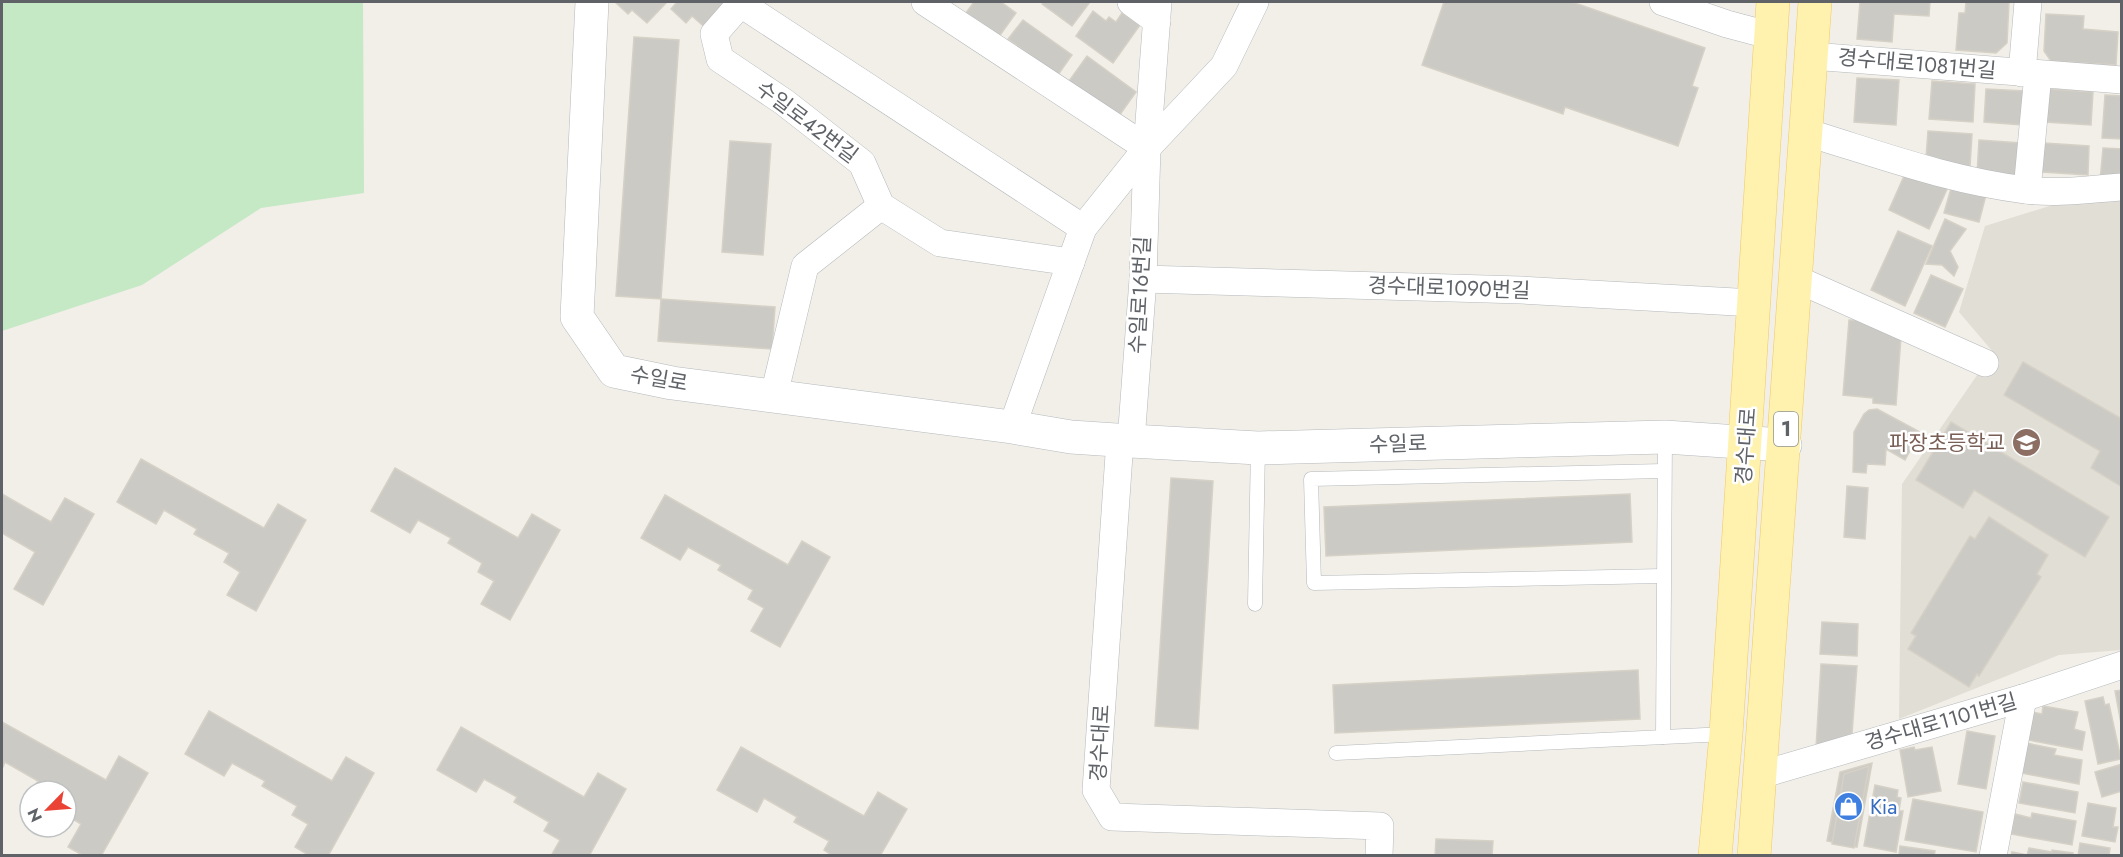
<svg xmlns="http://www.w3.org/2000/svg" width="2123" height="857" font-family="Jost,'Noto Sans KR',sans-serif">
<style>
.education{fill:#e1ded6}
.green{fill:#c5e8c5}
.building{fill:#cccac5;stroke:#d6d1c6;stroke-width:1.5}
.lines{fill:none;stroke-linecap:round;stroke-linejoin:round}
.service-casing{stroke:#b5b8bc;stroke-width:15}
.minor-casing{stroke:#b5b8bc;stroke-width:28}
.tertiary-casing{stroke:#b5b8bc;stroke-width:34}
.primary-casing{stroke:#f2c960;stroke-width:34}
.service{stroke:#fff;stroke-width:14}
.minor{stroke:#fff;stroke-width:27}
.tertiary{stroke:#fff;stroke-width:33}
.primary{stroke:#fff2af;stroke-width:33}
.labels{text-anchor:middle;stroke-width:5;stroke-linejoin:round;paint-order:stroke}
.shield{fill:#fff;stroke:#8f9295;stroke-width:1.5}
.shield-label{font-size:20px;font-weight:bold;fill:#5f6368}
.street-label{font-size:21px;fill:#5f6368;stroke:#fff}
.education-label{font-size:21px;fill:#785e54;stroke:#fff;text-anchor:end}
.shop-label{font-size:21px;fill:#366cbe;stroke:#fff;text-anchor:start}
</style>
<rect width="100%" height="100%" fill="#f1efe8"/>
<!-- education -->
<polygon class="education" points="2121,194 2121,650 2059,655 1899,719 1902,484 1993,352 1959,312 1985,226 2072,199"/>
<!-- green -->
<polygon class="green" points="2,2 363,2 364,193 261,208 142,285 2,331"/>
<!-- building -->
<g class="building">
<polygon points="615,2 667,2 647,23 632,10 628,14"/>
<polygon points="677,2 723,2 730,8 709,31 692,16 686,23 671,9"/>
<polygon points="974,2 1001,2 1016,13 998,38 965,14"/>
<polygon points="1044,2 1090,2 1072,26 1042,4"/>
<polygon points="1444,2 1572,2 1705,48 1692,86 1698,88 1678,146 1565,107 1563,114 1422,65"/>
<polygon points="1860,2 1930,2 1929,16 1894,14 1892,42 1857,39"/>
<polygon points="1966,2 2009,2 2007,43 1996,53 1956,50 1959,13 1965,13"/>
<polygon points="1093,11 1106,21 1109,17 1116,22 1122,13 1140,25 1113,63 1076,36"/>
<polygon points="2046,14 2084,16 2083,29 2118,32 2116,65 2051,61 2044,51"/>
<polygon points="1023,20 1072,55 1058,75 1008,39"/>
<polygon points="634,37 679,40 661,299 616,296"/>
<polygon points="1087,56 1136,92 1119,116 1069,81"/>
<polygon points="1857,78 1899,80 1896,125 1854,122"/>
<polygon points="1932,81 1975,84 1973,122 1929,119"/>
<polygon points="1986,89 2025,91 2022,125 1984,122"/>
<polygon points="2047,89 2093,92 2091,125 2045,122"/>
<polygon points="2105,95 2122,96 2122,139 2102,138"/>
<polygon points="1928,131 1972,134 1970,167 1926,158"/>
<polygon points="1979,140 2021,143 2018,178 1977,175"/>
<polygon points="730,141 771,144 763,255 722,252"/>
<polygon points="2044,143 2089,146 2088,175 2042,172"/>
<polygon points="2103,148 2122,149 2122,182 2100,181"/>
<polygon points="1908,167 1949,185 1929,229 1889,210"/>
<polygon points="1952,185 1986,195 1979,222 1944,213"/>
<polygon points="1945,219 1966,229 1950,251 1958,267 1954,276 1942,265 1926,264"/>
<polygon points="1898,231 1932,246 1905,306 1871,290"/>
<polygon points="1931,275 1963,289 1945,327 1914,313"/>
<polygon points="661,299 775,307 772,349 658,341"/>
<polygon points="1849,320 1867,321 1901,337 1896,405 1873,403 1873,398 1843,395"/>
<polygon points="2023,362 2122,419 2122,487 2091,468 2100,451 2004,395"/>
<polygon points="1877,409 1920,432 1905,460 1886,449 1885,465 1867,464 1866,473 1853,472 1854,432 1864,414 1869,410"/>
<polygon points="1951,422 2109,517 2085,557 1974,490 1963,508 1916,480"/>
<polygon points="141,459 264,528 278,504 306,520 256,611 227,595 240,572 224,562 229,553 194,534 197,529 164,510 156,524 117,502"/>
<polygon points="395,468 518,538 532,514 560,530 510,620 481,604 494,581 478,572 482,563 448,543 451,538 418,520 410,533 371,511"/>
<polygon points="1171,478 1213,481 1198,729 1155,726"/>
<polygon points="1847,486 1868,488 1865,539 1844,537"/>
<polygon points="2,494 51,522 65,498 94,514 43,605 14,589 35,552 2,533"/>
<polygon points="1630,494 1632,542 1326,556 1324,507"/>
<polygon points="665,495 788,565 802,541 830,557 780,647 751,631 764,608 748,599 753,590 718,570 721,565 688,547 680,560 641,538"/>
<polygon points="1989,517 2048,555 2037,574 2041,577 1979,676 1977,674 1969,687 1908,649 1916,636 1911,633 1970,536 1975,539"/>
<polygon points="1822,622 1858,624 1857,656 1820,654"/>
<polygon points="1821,664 1857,666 1852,734 1816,748"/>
<polygon points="1638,670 1640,719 1335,733 1333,685"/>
<polygon points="2122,690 2122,729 2115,691"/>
<polygon points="2103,697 2105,705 2109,704 2121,759 2098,764 2085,701"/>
<polygon points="2043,706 2078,712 2074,729 2085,732 2082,750 2028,740 2032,712 2042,714"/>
<polygon points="209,711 332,781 346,757 374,773 328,856 310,856 295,847 308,824 292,815 297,806 262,786 265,781 232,763 224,776 185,754"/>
<polygon points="2,722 106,780 119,756 148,773 101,856 84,856 68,847 81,824 66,815 70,805 66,803 66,791 45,791 35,786 38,781 5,762 2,769"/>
<polygon points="461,727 584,797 598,773 626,789 589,856 551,856 560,840 544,831 549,822 514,802 517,797 484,779 476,792 437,770"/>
<polygon points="1967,731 1995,736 1986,789 1958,784"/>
<polygon points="2026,743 2056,749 2054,755 2082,760 2079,784 2021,773"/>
<polygon points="741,747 864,816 878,792 907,809 880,856 833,856 824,850 829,841 794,822 797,817 764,798 757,812 717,790"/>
<polygon points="1914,747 1915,750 1932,747 1941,791 1908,797 1900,750"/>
<polygon points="1872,763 1857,847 1827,841 1840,772"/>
<polygon points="2122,764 2122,791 2102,797 2095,772"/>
<polygon points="1869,766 1854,848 1832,844 1844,774"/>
<polygon points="2023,782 2078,792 2075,813 2019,803"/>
<polygon points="1875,785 1898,790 1897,797 1901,798 1899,811 1903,811 1896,852 1864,846"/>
<polygon points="1913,799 1983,812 1976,852 1905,840"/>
<polygon points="2088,803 2116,808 2113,827 2118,827 2115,842 2082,836"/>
<polygon points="2032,813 2076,821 2072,845 2011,834 2015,814 2031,818"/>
<polygon points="1436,839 1493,841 1492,856 1435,856"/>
<polygon points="2080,843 2110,848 2109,856 2078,856"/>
<polygon points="1900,846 1935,851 1934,856 1899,856"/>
<polygon points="2029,848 2052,852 2052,850 2073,853 2073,856 2011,856 2012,852 2027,855"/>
</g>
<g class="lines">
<defs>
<g id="service">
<polyline points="1663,471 1311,479 1314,583 1663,576"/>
<polyline points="1255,604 1258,448"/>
<polyline points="1663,737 1665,437"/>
<polyline points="1336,753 1726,734"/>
</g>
<g id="minor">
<polyline points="738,2 1083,228"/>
<polyline points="742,2 714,34 720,59 784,102 862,163 881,206 940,243 1071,262"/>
<polyline points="925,2 1147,148"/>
<polyline points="1131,2 1157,21"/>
<polyline points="1663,2 1727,24 1772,36"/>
<polyline points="1812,56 2122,80"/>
<polyline points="2022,73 2028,2"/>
<path d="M1805,132C1878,154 1950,181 2026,190C2057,194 2090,189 2122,187"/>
<polyline points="2027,190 2038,74"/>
<polyline points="1794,278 1985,363"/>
<polyline points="1143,279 1521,290 1754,303"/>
<polyline points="774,395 805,266 881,206"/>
<polyline points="1012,427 1083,228 1147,148 1224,66 1255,2"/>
<polyline points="1120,440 1096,790 1112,817 1380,826 1379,856"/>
<polyline points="1131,441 1143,279 1147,148 1158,2"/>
<polyline points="1760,775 2023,698 2122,665"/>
<polyline points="1993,856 2023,698"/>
</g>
<polyline id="tertiary" points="592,2 577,317 614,371 672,383 1012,427 1071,437 1131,441 1258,448 1665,437 1785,445"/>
<g id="primary">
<polyline points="1715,856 1726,734 1773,2"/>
<polyline points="1754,856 1815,2"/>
</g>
</defs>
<!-- service casing -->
<use href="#service" class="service-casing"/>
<!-- minor casing -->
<use href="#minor" class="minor-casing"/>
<!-- tertiary casing -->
<use href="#tertiary" class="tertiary-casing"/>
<!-- primary casing -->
<use href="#primary" class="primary-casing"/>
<!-- service -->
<use href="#service" class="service"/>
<!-- minor -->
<use href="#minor" class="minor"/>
<!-- tertiary -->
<use href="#tertiary" class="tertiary"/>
<!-- primary -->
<use href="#primary" class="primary"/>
</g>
<!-- icons -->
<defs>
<symbol id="school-disc" viewBox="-11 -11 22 22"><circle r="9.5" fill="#8d6e63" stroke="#fff"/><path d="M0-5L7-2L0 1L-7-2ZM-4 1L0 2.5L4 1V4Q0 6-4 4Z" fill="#fff"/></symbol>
<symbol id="shop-disc" viewBox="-11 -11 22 22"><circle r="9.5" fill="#3f7fe0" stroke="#fff"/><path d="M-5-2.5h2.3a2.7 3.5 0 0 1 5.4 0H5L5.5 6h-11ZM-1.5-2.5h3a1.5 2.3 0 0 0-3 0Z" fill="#fff"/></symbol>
</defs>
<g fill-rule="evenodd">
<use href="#school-disc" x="2010" y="426" width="33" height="33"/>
<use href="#shop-disc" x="1832" y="790" width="33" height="33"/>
</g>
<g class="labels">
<!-- shield labels -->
<rect class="shield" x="1774" y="412" width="24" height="34" rx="4.5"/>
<g class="shield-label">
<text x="1786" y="436">1</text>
</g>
<!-- street labels -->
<g class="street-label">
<text transform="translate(1917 64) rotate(5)" y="7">경수대로1081번길</text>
<text transform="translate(807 122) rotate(37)" y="7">수일로42번길</text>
<text transform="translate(1449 288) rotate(2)" y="7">경수대로1090번길</text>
<text transform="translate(1140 295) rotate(-87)" y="7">수일로16번길</text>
<text transform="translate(659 379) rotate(10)" y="7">수일로</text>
<text transform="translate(1398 444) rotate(-2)" y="7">수일로</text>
<text transform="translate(1746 446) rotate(-86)" y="7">경수대로</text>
<text transform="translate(1941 722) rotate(-16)" y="7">경수대로1101번길</text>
<text transform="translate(1100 743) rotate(-87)" y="7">경수대로</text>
</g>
<!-- education labels -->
<g class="education-label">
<text x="2005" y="450">파장초등학교</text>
</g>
<!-- shop labels -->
<g class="shop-label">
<text x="1870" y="814">Kia</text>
</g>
</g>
<!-- border -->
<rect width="2123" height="857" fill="none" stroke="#5f6368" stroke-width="6"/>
<!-- north arrow -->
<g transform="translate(48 809) rotate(245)"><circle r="28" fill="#ffffff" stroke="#bfc1c3" stroke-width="1.5"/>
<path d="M0-4.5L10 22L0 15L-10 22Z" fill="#ea4335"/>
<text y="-9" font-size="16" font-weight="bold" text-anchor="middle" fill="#5f6368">N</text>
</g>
</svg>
